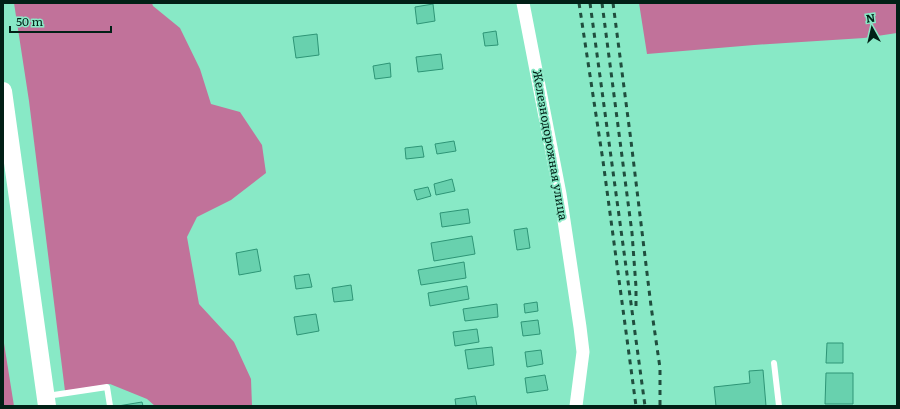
<svg xmlns="http://www.w3.org/2000/svg" width="900" height="409" font-family="Literata,serif">
<style>
.forest{fill:#c1729a}
.building{fill:#68d1ae;stroke:#2e9576}
.lines{fill:none;stroke-linecap:round;stroke-linejoin:round}
.service{stroke:#fff;stroke-width:6}
.minor{stroke:#fff;stroke-width:13}
.secondary{stroke:#fff;stroke-width:18}
.rail{stroke:#204e3e;stroke-width:3;stroke-dasharray:5 5;stroke-linecap:butt}
.labels{text-anchor:middle;stroke-width:3.5;stroke-linejoin:round;paint-order:stroke}
.street-label{font-size:12px;fill:#012016;stroke:#88e9c6}
</style>
<rect width="100%" height="100%" fill="#88e9c6"/>
<!-- forest -->
<g class="forest">
<polygon points="14,3 152,3 153,6 180,28 200,69 211,104 240,112 262,145 266,173 231,200 197,217 187,237 199,304 234,342 251,379 252,406 155,406 147,399 110,384 65,391 29,101"/>
<polygon points="639,3 897,3 897,33 864,38 754,45 647,54"/>
<polygon points="3,337 14,406 3,406"/>
</g>
<!-- building -->
<g class="building">
<polygon points="433,4 435,21 417,24 415,7"/>
<polygon points="496,31 498,45 485,46 483,33"/>
<polygon points="317,34 319,55 296,58 293,37"/>
<polygon points="441,54 443,69 418,72 416,57"/>
<polygon points="390,63 391,77 375,79 373,66"/>
<polygon points="454,141 456,151 437,154 435,144"/>
<polygon points="422,146 424,157 406,159 405,148"/>
<polygon points="452,179 455,191 436,195 434,184"/>
<polygon points="428,187 431,196 417,200 414,190"/>
<polygon points="468,209 470,223 442,227 440,213"/>
<polygon points="527,228 530,248 517,250 514,230"/>
<polygon points="472,236 475,254 434,261 431,243"/>
<polygon points="257,249 261,271 239,275 236,253"/>
<polygon points="464,262 466,278 421,285 418,270"/>
<polygon points="309,274 312,287 296,289 294,276"/>
<polygon points="351,285 353,300 334,302 332,288"/>
<polygon points="467,286 469,299 430,306 428,293"/>
<polygon points="537,302 538,311 525,313 524,304"/>
<polygon points="497,304 498,317 465,321 463,309"/>
<polygon points="316,314 319,331 297,335 294,317"/>
<polygon points="538,320 540,334 523,336 521,322"/>
<polygon points="477,329 479,342 455,346 453,332"/>
<polygon points="827,343 843,343 843,363 826,363"/>
<polygon points="492,347 494,365 468,369 465,350"/>
<polygon points="541,350 543,364 527,367 525,352"/>
<polygon points="763,370 766,406 716,406 714,387 750,383 749,371"/>
<polygon points="826,373 853,373 853,404 825,404"/>
<polygon points="545,375 548,390 527,393 525,378"/>
<polygon points="475,396 477,406 456,406 455,399"/>
<polygon points="142,402 143,406 118,406"/>
</g>
<g class="lines">
<!-- service -->
<g class="service">
<polyline points="774,363 779,406"/>
<polyline points="47,396 107,387 110,406"/>
</g>
<!-- minor -->
<polyline class="minor" points="523,3 560,194 580,327 583,352 576,406"/>
<!-- secondary -->
<polyline class="secondary" points="3,91 34,313 47,406"/>
<!-- rail -->
<g class="rail">
<polyline points="579,3 603,161 636,406"/>
<polyline points="590,3 645,406"/>
<polyline points="602,3 632,233 636,287 636,311"/>
<polyline points="613,3 631,141 651,306 660,368 660,406"/>
</g>
</g>
<g class="labels">
<!-- street labels -->
<g class="street-label">
<text transform="translate(550 145) rotate(80)" y="4">Железнодорожная улица</text>
</g>
</g>
<!-- border -->
<rect width="900" height="409" fill="none" stroke="#012016" stroke-width="8"/>
<!-- north arrow -->
<g transform="translate(872 28) rotate(352)" stroke="#88e9c6" stroke-width="3" paint-order="stroke">
<path d="M0-3L7 15L0 10L-7 15Z" fill="#012016"/>
<text y="-6" font-size="11" font-weight="bold" text-anchor="middle" fill="#012016">N</text>
</g>
<!-- scale -->
<path d="M10 26v6h101v-6" fill="none" stroke="#012016" stroke-width="2"/>
<text x="16" y="26" font-size="12" fill="#012016" stroke="#88e9c6" stroke-width="3" paint-order="stroke">50 m</text>
</svg>
